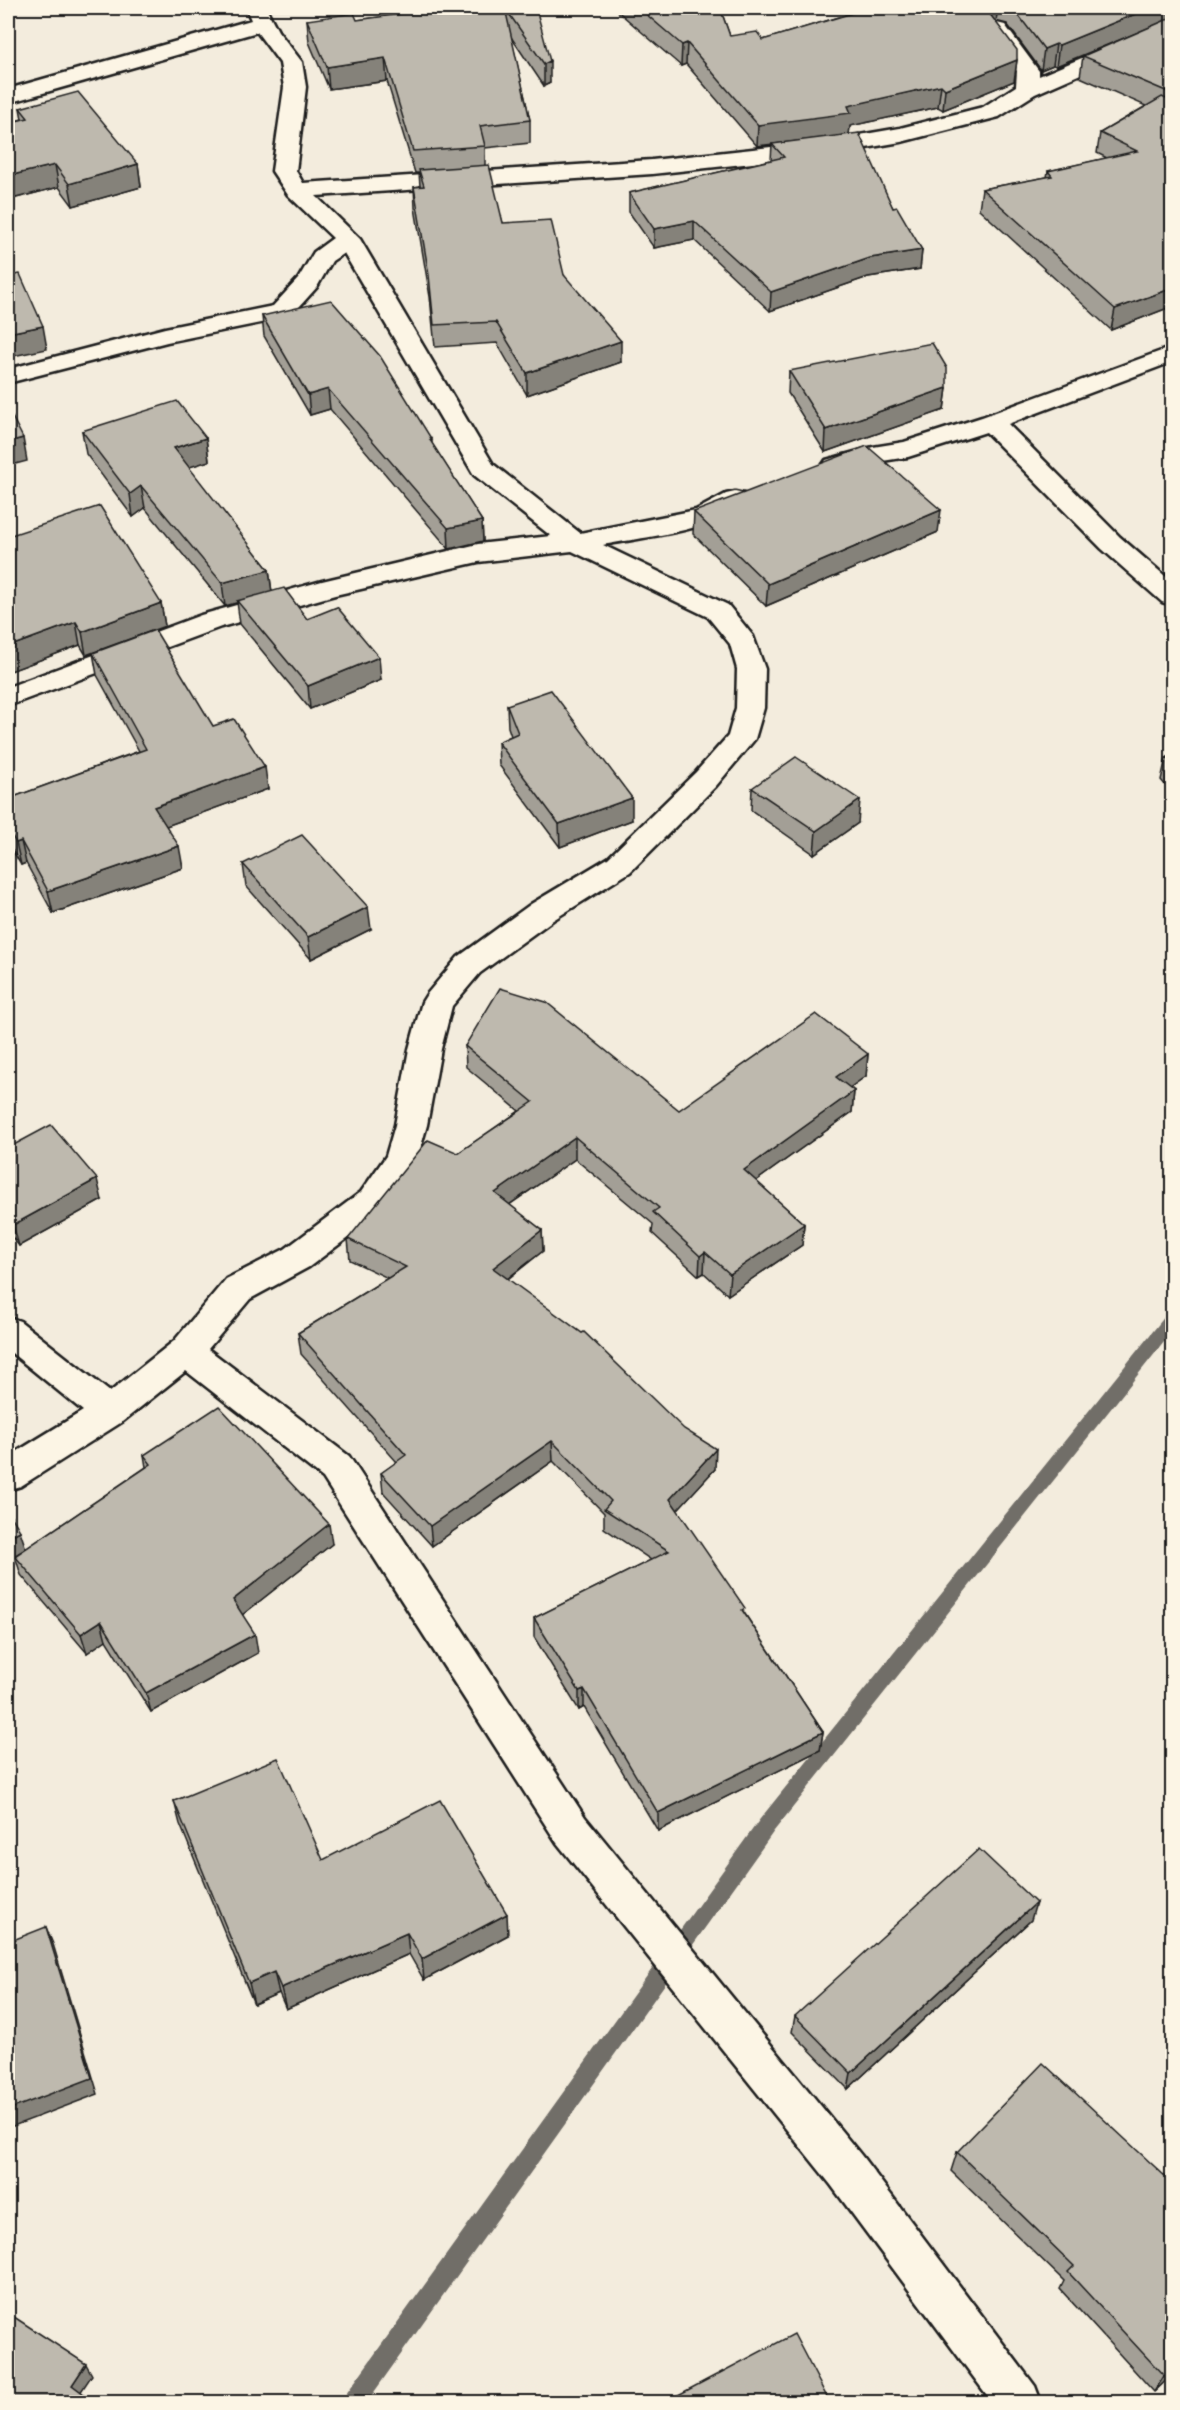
<svg xmlns="http://www.w3.org/2000/svg" width="1180" height="2410" font-family="'Architects Daughter',sans-serif">
<style>
.lines{fill:none;stroke-linecap:round;stroke-linejoin:round}
.stream{fill:#716e68;fill-rule:evenodd}
.street-casing{stroke:#1c1c1c;stroke-width:5}
.street{fill:#fcf5e5;fill-rule:evenodd}
.wall{fill:#a39f96;stroke:#1c1c1c;stroke-width:1.5}
.shaded-wall{fill:#85827a;stroke:#1c1c1c;stroke-width:1.5}
.building{fill:#beb9ae;stroke:#1c1c1c;stroke-width:1.5}
</style>
<rect width="100%" height="100%" fill="#f3ecdd"/>
<filter id="ink" filterUnits="userSpaceOnUse"><feTurbulence type="fractalNoise" baseFrequency=".0167" numOctaves="2"/><feDisplacementMap in="SourceGraphic" scale="12" xChannelSelector="R" yChannelSelector="G"/><feConvolveMatrix kernelMatrix="1 2 1 2 8 2 1 2 1" color-interpolation-filters="sRGB"/></filter>
<g filter="url(#ink)">
<g class="lines">
<!-- stream -->
<polygon class="stream" points="1172,1313 1172,1332 774,1831 367,2402 343,2402 346,2394 760,1819 1166,1315"/>
<defs>
<g id="street">
<path d="M246,8H266L278,31L302,62L306,87L296,171L303,183L652,160L825,141L900,128L983,107L1016,86L1017,71L986,30L989,25L997,23L1005,25L1039,71V76L1172,20V34L1035,94L999,117L901,142L825,155L652,174L316,196L360,239L493,464L580,533L696,510L726,494L735,492L744,494L748,500C729,529 637,538 603,545L728,605L753,636L765,669L764,708L755,739L716,786L630,872L553,920L480,973L452,1006L441,1049L427,1125L417,1160L385,1210L309,1267L250,1299L208,1349L349,1456L585,1817L861,2155L1035,2386L1041,2402H992L831,2185L557,1843L323,1478L186,1371L122,1422L21,1486L8,1490V1457L83,1411L8,1350V1317L20,1321L110,1392L174,1341L226,1279L285,1249L361,1192L386,1156L395,1125L409,1049L422,1002L427,994L458,957L531,904L608,858L696,772L728,736L736,708L737,669L730,644L708,617L572,551L478,562L335,595L221,627L8,706V687L201,615L322,581L478,544L551,536L474,475L344,253L332,261L317,287L290,317L167,342L8,383V369L165,328L273,306L298,279L314,252L333,238L288,195L272,171L284,87L280,63L257,32L8,103V89L251,20Z"/>
<polygon points="1172,347 1172,362 1008,424 1120,537 1172,582 1172,605 1162,602 1102,549 986,432 908,457 876,462 835,474 826,472 822,466 826,460 873,447 904,442 982,417"/>
</g>
</defs>
<!-- street casing -->
<use href="#street" class="street-casing"/>
<!-- street -->
<use href="#street" class="street"/>
</g>
<!-- wall -->
<g class="wall">
<polygon points="446,8 536,8 550,83 544,86 511,37 530,120 530,143 485,148 485,166 503,223 564,275 621,362 527,395 497,343 435,347 430,297 415,208 414,187 420,186 419,173 415,173 387,81 329,89 309,42 307,20 357,20"/>
<polygon points="614,8 720,8 730,36 763,40 869,8 1173,8 1173,306 1111,330 979,209 982,189 1047,177 1048,171 1107,158 1097,153 1100,133 1146,106 1080,77 1083,56 1105,46 1056,66 1053,65 1041,70 1007,24 995,21 1017,60 1014,81 943,110 938,107 850,126 849,134 893,208 922,250 920,269 868,277 770,311 694,240 654,248 629,212 629,193 771,160 772,144 757,146 686,64 681,66"/>
<polygon points="20,108 138,164 141,187 73,206 59,187 8,200 8,123 22,119"/>
<polygon points="262,316 432,440 432,444 482,521 483,541 449,549 330,409 310,415 264,336"/>
<polygon points="789,371 947,388 944,410 825,452 788,393"/>
<polygon points="82,431 206,438 209,461 188,467 269,570 272,592 307,619 381,680 310,709 240,624 237,602 225,606 145,508 133,517 86,454"/>
<polygon points="694,512 938,532 766,606 693,534"/>
<polygon points="8,536 161,603 165,626 128,640 213,726 268,789 166,826 183,868 53,913 26,863 21,865 8,843 8,799 139,751 97,675 93,653 86,655 80,645 8,672"/>
<polygon points="507,705 632,820 560,847 499,765 498,742 511,736 508,727"/>
<polygon points="1173,755 1173,794 1161,780 1166,758"/>
<polygon points="752,788 858,823 814,854 751,810"/>
<polygon points="243,864 371,929 311,959 246,886"/>
<polygon points="465,1046 679,1110 868,1054 866,1076 850,1087 854,1091 852,1112 756,1181 804,1224 802,1245 728,1295 704,1273 699,1276 652,1233 653,1224 575,1159 509,1205 542,1230 543,1251 508,1279 715,1469 677,1510 745,1614 823,1732 820,1750 658,1831 584,1707 579,1710 534,1637 534,1618 651,1560 604,1528 604,1513 553,1461 432,1546 383,1492 381,1473 397,1462 301,1354 298,1333 388,1278 350,1260 348,1239 458,1153 519,1111 466,1067"/>
<polygon points="8,1148 102,1200 19,1246 8,1232"/>
<polygon points="144,1455 332,1544 242,1615 258,1653 151,1712 106,1640 87,1653 21,1575 15,1556 146,1467"/>
<polygon points="174,1801 323,1860 508,1935 424,1980 409,1954 286,2009 279,1993 254,2004 180,1824"/>
<polygon points="1031,1920 848,2089 792,2032 795,2016"/>
<polygon points="957,2152 1167,2178 1173,2173 1173,2374 1154,2392 1060,2289 1064,2281 951,2171"/>
</g>
<!-- shaded-wall -->
<g class="shaded-wall">
<polygon points="987,8 998,8 996,21 988,23 986,9"/>
<polygon points="1150,8 1173,8 1173,18 1056,66 1059,45"/>
<polygon points="687,43 686,64 681,66 682,45"/>
<polygon points="1056,44 1053,65 1041,70 1044,49"/>
<polygon points="385,58 387,81 329,89 327,67"/>
<polygon points="1017,60 1014,81 943,110 945,89"/>
<polygon points="550,61 550,83 544,86 544,64"/>
<polygon points="941,85 938,107 850,126 849,135 757,146 758,125"/>
<polygon points="138,164 141,187 73,206 69,184"/>
<polygon points="55,165 59,187 8,200 8,176"/>
<polygon points="694,221 694,240 654,248 654,229"/>
<polygon points="922,250 920,269 868,277 770,311 771,292 870,258"/>
<polygon points="1173,288 1173,306 1111,330 1115,309"/>
<polygon points="43,326 47,349 8,357 8,333"/>
<polygon points="621,341 621,362 527,395 527,373"/>
<polygon points="947,388 944,410 825,452 826,430"/>
<polygon points="328,389 330,409 310,415 308,395"/>
<polygon points="23,438 27,461 8,466 8,442"/>
<polygon points="206,438 209,461 177,471 174,448"/>
<polygon points="141,486 145,508 133,517 130,494"/>
<polygon points="941,510 938,532 766,606 768,584"/>
<polygon points="482,521 483,541 449,549 448,528"/>
<polygon points="269,570 272,593 225,606 222,583"/>
<polygon points="161,603 165,626 86,655 82,632"/>
<polygon points="76,622 80,645 8,672 8,647"/>
<polygon points="379,657 381,680 310,709 308,686"/>
<polygon points="265,767 268,789 158,829 154,807"/>
<polygon points="632,798 632,820 560,847 559,824"/>
<polygon points="860,800 858,823 814,854 816,831"/>
<polygon points="21,841 26,863 21,865 16,843"/>
<polygon points="179,846 183,868 53,913 48,891"/>
<polygon points="368,907 371,929 311,959 308,937"/>
<polygon points="868,1054 866,1076 834,1099 836,1077"/>
<polygon points="854,1091 852,1112 742,1191 744,1170"/>
<polygon points="575,1137 575,1159 496,1214 495,1193"/>
<polygon points="97,1179 102,1200 19,1246 13,1225"/>
<polygon points="804,1224 802,1245 728,1295 730,1274"/>
<polygon points="542,1230 543,1251 494,1289 493,1268"/>
<polygon points="705,1252 704,1273 699,1276 700,1256"/>
<polygon points="552,1441 553,1461 432,1546 430,1526"/>
<polygon points="716,1449 715,1469 669,1519 670,1499"/>
<polygon points="329,1524 332,1544 237,1619 233,1600"/>
<polygon points="20,1531 26,1549 8,1559 8,1537"/>
<polygon points="101,1621 106,1640 87,1653 81,1634"/>
<polygon points="255,1634 258,1653 151,1712 146,1693"/>
<polygon points="584,1689 584,1707 579,1710 579,1691"/>
<polygon points="823,1732 820,1750 658,1831 658,1813"/>
<polygon points="1036,1903 1031,1920 848,2089 851,2073"/>
<polygon points="507,1914 508,1935 424,1980 422,1959"/>
<polygon points="46,1927 53,1944 98,2094 8,2128 8,2110"/>
<polygon points="407,1933 409,1954 286,2009 281,1988"/>
<polygon points="274,1972 279,1993 254,2004 249,1983"/>
<polygon points="86,2364 92,2375 78,2396 72,2385"/>
<polygon points="1173,2368 1173,2374 1154,2392 1164,2376"/>
</g>
<!-- building -->
<g class="building">
<polygon points="446,8 505,8 530,120 480,126 485,146 413,151 385,58 327,67 307,20 354,13 357,20"/>
<polygon points="505,8 536,8 550,61 544,64"/>
<polygon points="639,8 720,8 730,36 757,32 763,40 869,8 987,8 986,9 1017,50 1017,60 945,89 941,85 848,106 851,113 758,125 687,43 682,45"/>
<polygon points="1013,8 1150,8 1059,45 1056,44 1044,49"/>
<polygon points="1173,17 1173,94 1083,56"/>
<polygon points="78,92 138,164 69,184 55,165 8,176 8,123 28,118 20,108"/>
<polygon points="1162,97 1173,102 1173,288 1115,309 982,189 1052,176 1048,171 1137,151 1100,133"/>
<polygon points="859,133 893,208 897,207 922,250 870,258 771,292 694,221 654,229 629,193 784,157 772,144"/>
<polygon points="489,165 503,223 551,220 564,275 621,341 527,373 496,322 434,325 429,275 414,187 424,186 419,170"/>
<polygon points="20,274 43,326 8,333 8,276"/>
<polygon points="331,300 380,356 432,440 430,440 482,521 448,528 328,389 308,395 262,316"/>
<polygon points="932,343 947,368 947,388 826,430 789,371"/>
<polygon points="177,401 206,438 174,448 269,570 222,583 141,486 130,494 82,431"/>
<polygon points="8,409 23,438 8,442"/>
<polygon points="867,446 941,510 768,584 694,512"/>
<polygon points="100,506 161,603 82,632 76,622 8,647 8,536"/>
<polygon points="284,588 307,619 337,607 379,657 308,686 237,601"/>
<polygon points="155,630 213,726 234,719 265,767 154,807 179,846 48,891 21,841 16,843 8,829 8,799 146,749 93,653"/>
<polygon points="551,690 632,798 559,824 498,742 518,733 507,705"/>
<polygon points="1173,755 1173,765 1166,758"/>
<polygon points="796,757 860,800 816,831 752,788"/>
<polygon points="302,835 368,907 308,937 243,864"/>
<polygon points="500,988 546,1002 679,1110 816,1014 868,1054 836,1077 854,1091 744,1170 804,1224 730,1274 705,1252 700,1256 653,1212 659,1208 575,1137 495,1193 542,1230 493,1268 582,1333 584,1332 684,1429 716,1449 670,1499 745,1608 742,1610 823,1732 658,1813 584,1689 579,1691 534,1618 669,1551 604,1509 611,1501 552,1441 430,1526 381,1473 406,1455 298,1333 406,1267 348,1239 428,1140 458,1153 533,1102 465,1046"/>
<polygon points="51,1125 97,1179 13,1225 8,1218 8,1148"/>
<polygon points="219,1406 329,1524 233,1600 255,1634 146,1693 101,1621 81,1634 15,1556 151,1464 144,1455"/>
<polygon points="8,1510 20,1531 8,1537"/>
<polygon points="278,1758 323,1860 440,1800 507,1914 422,1959 407,1933 281,1988 274,1972 249,1983 174,1801"/>
<polygon points="979,1849 1036,1903 851,2073 795,2016"/>
<polygon points="46,1927 92,2078 8,2110 8,1942"/>
<polygon points="1043,2063 1167,2178 1173,2173 1173,2368 1164,2376 1068,2272 1074,2266 957,2152"/>
<polygon points="8,2313 86,2364 72,2385 96,2403 8,2403"/>
<polygon points="794,2334 830,2403 663,2403"/>
</g>
</g>
<!-- margin -->
<rect width="1180" height="2410" fill="none" stroke="#fcf5e5" stroke-width="30"/>
<rect x="15" y="15" width="1150" height="2380" fill="none" stroke="#1c1c1c" stroke-width="2" filter="url(#ink)"/>
</svg>
